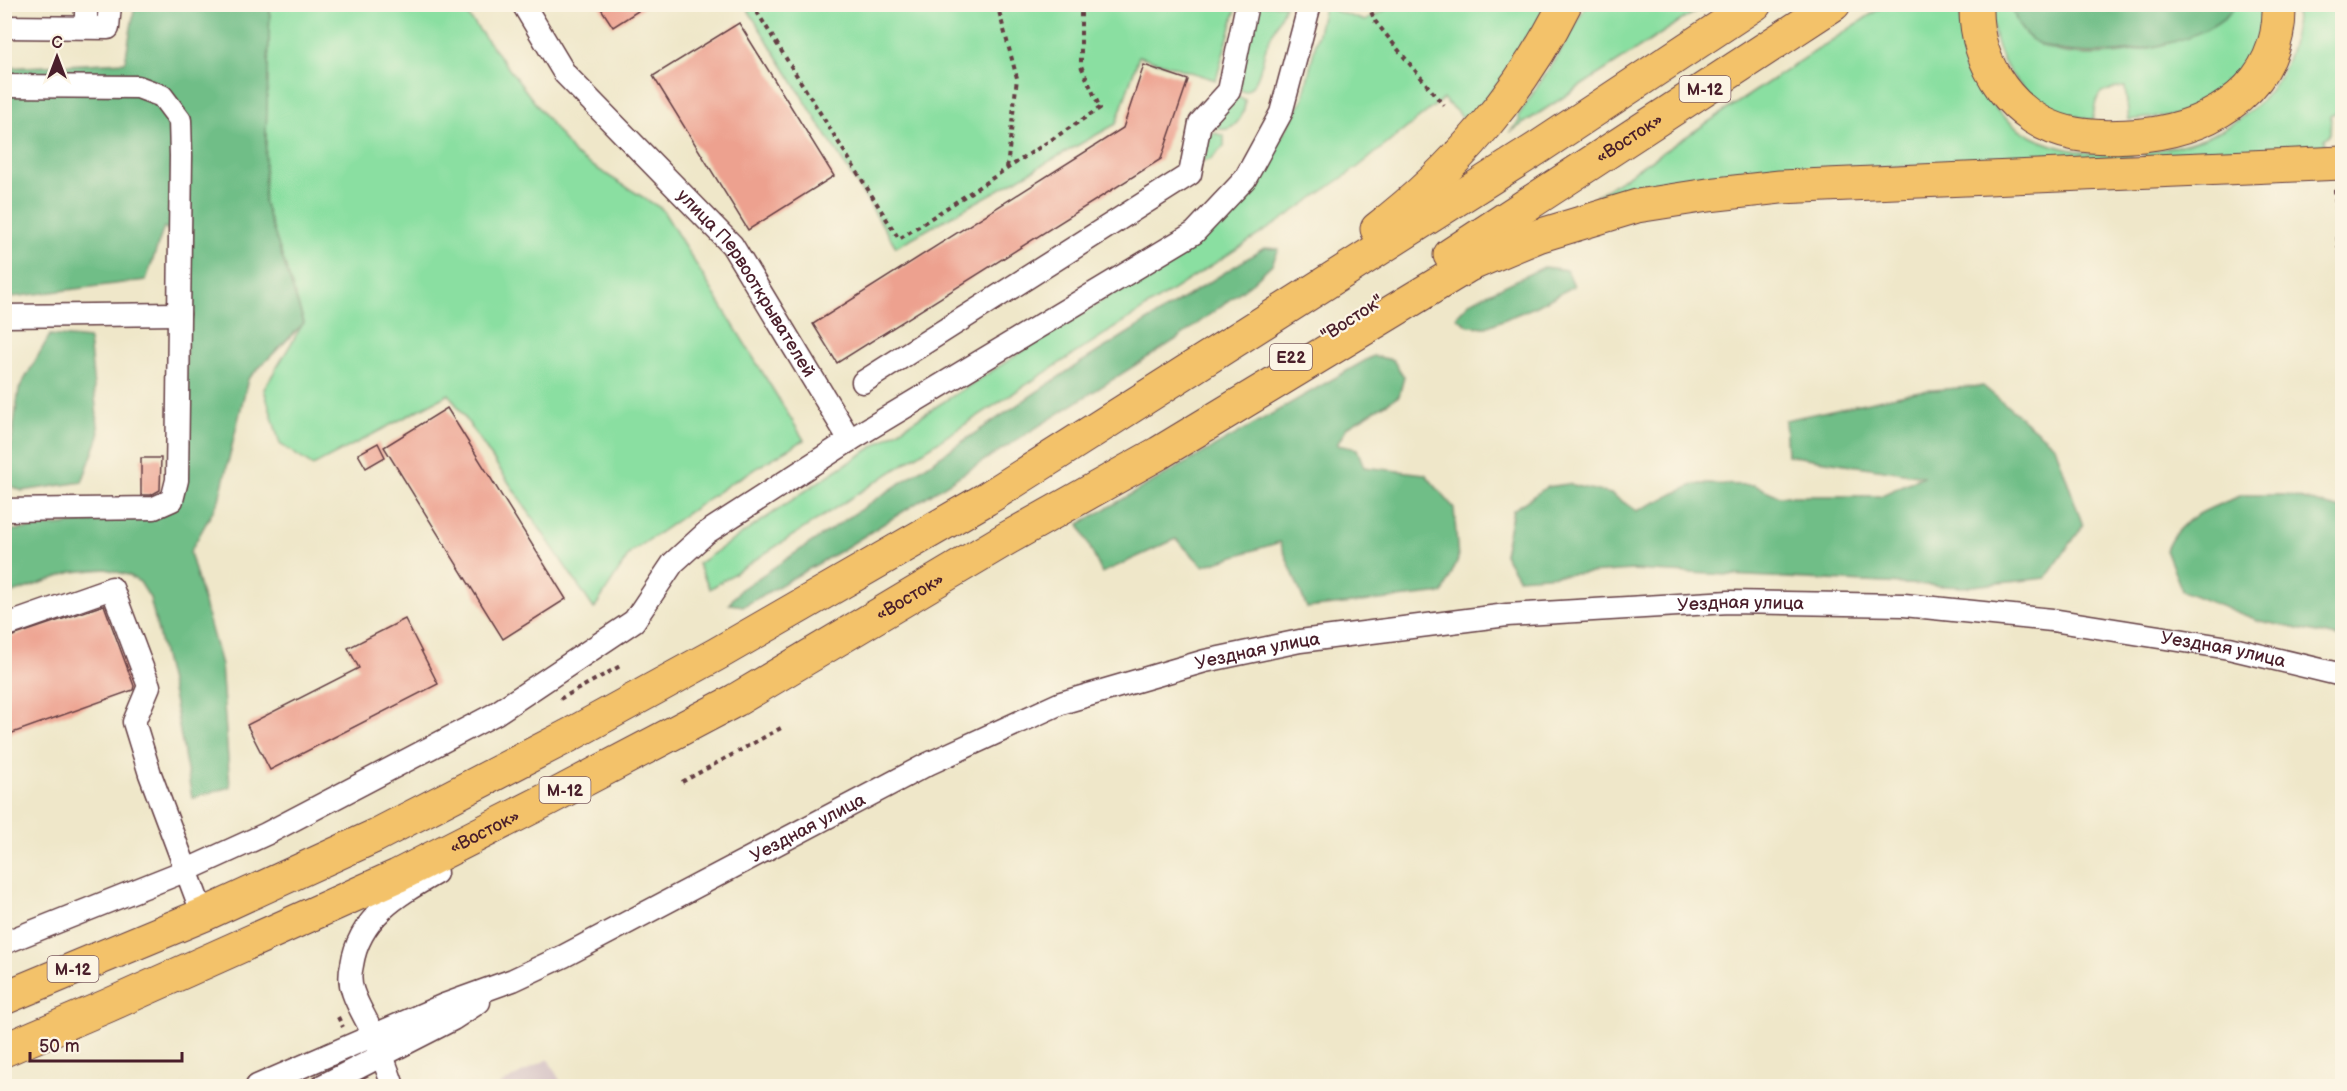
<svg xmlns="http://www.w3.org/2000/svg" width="2347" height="1091" font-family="'Balsamiq Sans',sans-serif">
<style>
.industrial{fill:#d2bec2}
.green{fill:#8adfa1;stroke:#6a7f66;stroke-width:1.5}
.forest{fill:#6fbe87;stroke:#5c6e59;stroke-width:1.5}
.building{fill:#eda18f}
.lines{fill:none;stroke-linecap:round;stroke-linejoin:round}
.minor-casing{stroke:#633d43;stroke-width:25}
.highway-casing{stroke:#633d43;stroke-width:35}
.path{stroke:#633d43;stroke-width:4;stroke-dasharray:4.5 4.5;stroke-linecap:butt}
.minor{stroke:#fff;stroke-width:22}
.highway{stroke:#f3c26a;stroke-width:33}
.labels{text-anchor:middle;stroke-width:4.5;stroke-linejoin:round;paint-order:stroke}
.shield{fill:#fcf5e5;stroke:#7f5f63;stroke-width:1.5}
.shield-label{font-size:16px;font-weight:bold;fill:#4a1f2b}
.street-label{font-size:18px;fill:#4a1f2b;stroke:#fcf5e5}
</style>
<rect width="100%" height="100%" fill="#fcf5e5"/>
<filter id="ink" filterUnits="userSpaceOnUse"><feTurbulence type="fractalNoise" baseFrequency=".0167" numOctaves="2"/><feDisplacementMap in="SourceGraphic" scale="12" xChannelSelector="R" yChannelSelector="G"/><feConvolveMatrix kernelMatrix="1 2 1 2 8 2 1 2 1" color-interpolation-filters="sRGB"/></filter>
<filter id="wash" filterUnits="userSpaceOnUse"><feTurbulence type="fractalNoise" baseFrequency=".008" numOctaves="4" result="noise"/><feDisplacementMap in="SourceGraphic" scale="24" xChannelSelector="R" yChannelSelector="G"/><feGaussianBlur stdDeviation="1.35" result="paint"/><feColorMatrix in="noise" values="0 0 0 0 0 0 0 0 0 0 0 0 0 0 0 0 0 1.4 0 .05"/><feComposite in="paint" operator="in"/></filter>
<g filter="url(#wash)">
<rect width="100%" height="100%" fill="#efe7c9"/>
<!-- industrial -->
<polygon class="industrial" points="548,1059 563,1086 500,1086 499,1085"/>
<!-- green -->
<g class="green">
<polygon points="270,5 460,5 575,155 662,209 804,440 731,483 630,553 594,609 449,394 313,466 280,444 264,389 304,322 264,202"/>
<polygon points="745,5 1237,5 1216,80 1139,56 1116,124 896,247"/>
<path d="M1252,5H1285C1280,19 1273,31 1267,45C1261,60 1261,83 1245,92L1239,89Z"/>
<polygon points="1394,5 1551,5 1541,25 1469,123 1443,99 1358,167 1277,223 710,589 698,564 829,475 1203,236 1261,173 1303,99 1324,7 1365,21"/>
<polygon points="1586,5 1705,5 1510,132 1520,120 1518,116 1565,44"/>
<path d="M1885,5H1961C1956,79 2003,139 2077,151C2095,155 2113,153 2132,153V157L1773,172L1656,186L1595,197Z"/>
<path d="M1992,5H2012C2014,15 2018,20 2025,28C2030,33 2035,41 2041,45C2075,63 2137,53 2172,42C2195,34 2214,22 2233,9L2236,5H2267L2252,62L2221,96L2175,115L2129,120L2125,87C2099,90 2095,93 2093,120C2030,110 1991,70 1992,5Z"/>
<path d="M2296,5H2342V109L2331,115L2330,134L2324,139V150L2144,157L2143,152C2227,143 2298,97 2296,5Z"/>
<path d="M1238,96L1245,100C1245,117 1232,136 1214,127L1213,123Z"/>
<path d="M1215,133L1224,136V146L1210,160L1202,161C1203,149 1203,138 1215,133Z"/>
</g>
<!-- forest -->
<g class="forest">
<polygon points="135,5 270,5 264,202 304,323 248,379 219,500 190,552 221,665 230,787 192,798 174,699 150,598 140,582 128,575 106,569 72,572 5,596 5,531 162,514 184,489 188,241 164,227 146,280 5,298 5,68 125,62"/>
<path d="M2012,5V4L2236,5C2209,48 2084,65 2040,44C2024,37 2015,22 2012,5Z"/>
<polygon points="1264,248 1279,249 1272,264 1253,282 1177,339 842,550 744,606 729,604 740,590 1080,363"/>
<polygon points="1544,267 1567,270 1574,286 1537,306 1486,327 1469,326 1456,317 1470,302"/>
<polygon points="50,335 89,339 99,436 82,482 22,491 8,485 6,471 9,460 19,389"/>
<polygon points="1373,356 1393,360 1404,377 1399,396 1347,427 1337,445 1357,449 1364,467 1425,474 1454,508 1458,559 1443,593 1307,608 1280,542 1203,566 1176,539 1102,573 1079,524"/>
<polygon points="1983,386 2055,446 2083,526 2046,578 1963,587 1632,570 1518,578 1504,554 1513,510 1547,487 1568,484 1611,494 1637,511 1695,484 1754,485 1779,496 1880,496 1923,476 1787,455 1785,420 1920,391"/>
<path d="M2243,495H2287L2342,509V638L2260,621L2182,591L2166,550C2179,517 2212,507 2243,495Z"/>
</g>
<g id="blocks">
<!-- building -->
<g class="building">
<polygon points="598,4 649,4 613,27"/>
<polygon points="739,23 834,176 748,230 653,76"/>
<polygon points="1144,65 1188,80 1161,159 837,363 813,324 1123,128"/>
<polygon points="447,408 566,599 503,639 384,447"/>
<polygon points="378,443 385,457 366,468 358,454"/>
<polygon points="141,458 161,458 160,490 151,495 141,495"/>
<polygon points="104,605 134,686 133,690 4,736 4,639"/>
<polygon points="405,619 438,684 270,770 247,725 359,668 348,648"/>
</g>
</g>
</g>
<g filter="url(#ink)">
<use href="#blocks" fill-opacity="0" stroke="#633d43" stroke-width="1.5"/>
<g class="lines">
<defs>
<g id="minor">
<path id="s1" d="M523,4L565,74L732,245L850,440"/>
<polyline points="4,27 108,28 110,4"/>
<polyline points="86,27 86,4"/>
<polyline points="4,86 138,87 162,96 180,120 181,156 177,480 172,500 154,508 4,510"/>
<polyline points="4,316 179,314"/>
<polyline points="863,382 1190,174 1200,123 1229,91 1247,4"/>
<polyline points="4,626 112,588 149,686 134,722 150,774 203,915"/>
<polyline points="4,943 187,870 266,834 495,714 634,621 673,563 706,533 850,440 1194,233 1245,179 1281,113 1310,4"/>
<path id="s2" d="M257,1086L444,1005L513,980L564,956L928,764L1061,703L1205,661L1300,641L1507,615L1729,602L1904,605L2052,620L2229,648L2342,675"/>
<polyline points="322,1086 453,1019 479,1002"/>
<path d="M393,1086C387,1069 381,1051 373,1034C367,1020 358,1007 353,992C350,984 350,973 352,965C359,917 398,895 436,873"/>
</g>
<g id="highway">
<path d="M1976,4C1974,65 2014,123 2075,134C2097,138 2121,137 2143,135C2215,127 2282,85 2279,4"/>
<path d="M1377,229C1454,170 1522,91 1565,4"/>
<path id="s3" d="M1450,255L1834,4"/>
<polyline points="4,998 203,915 375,836 568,736 717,654 986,499 1536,149 1755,4"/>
<path id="s4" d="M4,1050L107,1006L397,876L550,798L736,700L1006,539L1159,453L1469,265L1538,236L1637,206L1708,195L1780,187L2342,163"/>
</g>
</defs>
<!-- minor casing -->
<use href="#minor" class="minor-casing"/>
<!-- highway casing -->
<use href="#highway" class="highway-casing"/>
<!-- path -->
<g class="path">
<polyline points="752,4 899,239 1100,108 1081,66 1081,4"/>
<polyline points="997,4 1017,78 1007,168"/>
<polyline points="1368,4 1375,21 1444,106"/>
<polyline points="2335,189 2336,210 2342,210"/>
<polyline points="2336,210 2338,246 2342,257"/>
<polyline points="560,699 620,666"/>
<polyline points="682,782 781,728"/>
<polyline points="338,1017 343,1027"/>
</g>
<!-- minor -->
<use href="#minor" class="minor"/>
<!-- highway -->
<use href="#highway" class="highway"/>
</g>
</g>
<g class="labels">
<!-- shield labels -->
<g class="shield">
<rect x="1679.5" y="76" width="51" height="26" rx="4.5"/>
<rect x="1270" y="344" width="42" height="26" rx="4.5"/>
<rect x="539.5" y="777" width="51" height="26" rx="4.5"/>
<rect x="47.5" y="956" width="51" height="26" rx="4.5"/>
</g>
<g class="shield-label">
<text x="1705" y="95">М-12</text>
<text x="1291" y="363">E22</text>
<text x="565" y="796">М-12</text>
<text x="73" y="975">М-12</text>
</g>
<!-- street labels -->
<g class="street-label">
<text dy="6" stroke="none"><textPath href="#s3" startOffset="214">«Восток»</textPath></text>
<text dy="6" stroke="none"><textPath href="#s1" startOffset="360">улица Первооткрывателей</textPath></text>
<text transform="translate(1352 318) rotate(-33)" y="6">"Восток"</text>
<text dy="6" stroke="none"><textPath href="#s4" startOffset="1014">«Восток»</textPath></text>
<text dy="6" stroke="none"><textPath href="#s2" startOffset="1581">Уездная улица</textPath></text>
<text dy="6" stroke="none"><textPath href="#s2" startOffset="2067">Уездная улица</textPath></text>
<text dy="6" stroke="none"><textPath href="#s2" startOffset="1095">Уездная улица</textPath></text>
<text dy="6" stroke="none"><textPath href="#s2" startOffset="609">Уездная улица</textPath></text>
<text dy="6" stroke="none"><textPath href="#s4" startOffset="528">«Восток»</textPath></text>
</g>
</g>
<!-- margin -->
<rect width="2347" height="1091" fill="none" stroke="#fcf5e5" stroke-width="24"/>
<!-- north arrow -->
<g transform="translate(57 57)" stroke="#fcf5e5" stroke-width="4.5" paint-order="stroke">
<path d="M0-4.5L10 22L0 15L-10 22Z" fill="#4a1f2b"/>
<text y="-9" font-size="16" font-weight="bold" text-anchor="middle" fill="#4a1f2b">С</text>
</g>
<!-- scale -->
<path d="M30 1052v9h152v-9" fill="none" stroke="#4a1f2b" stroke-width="3"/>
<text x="39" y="1052" font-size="18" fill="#4a1f2b" stroke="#fcf5e5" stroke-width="4.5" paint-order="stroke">50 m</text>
</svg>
